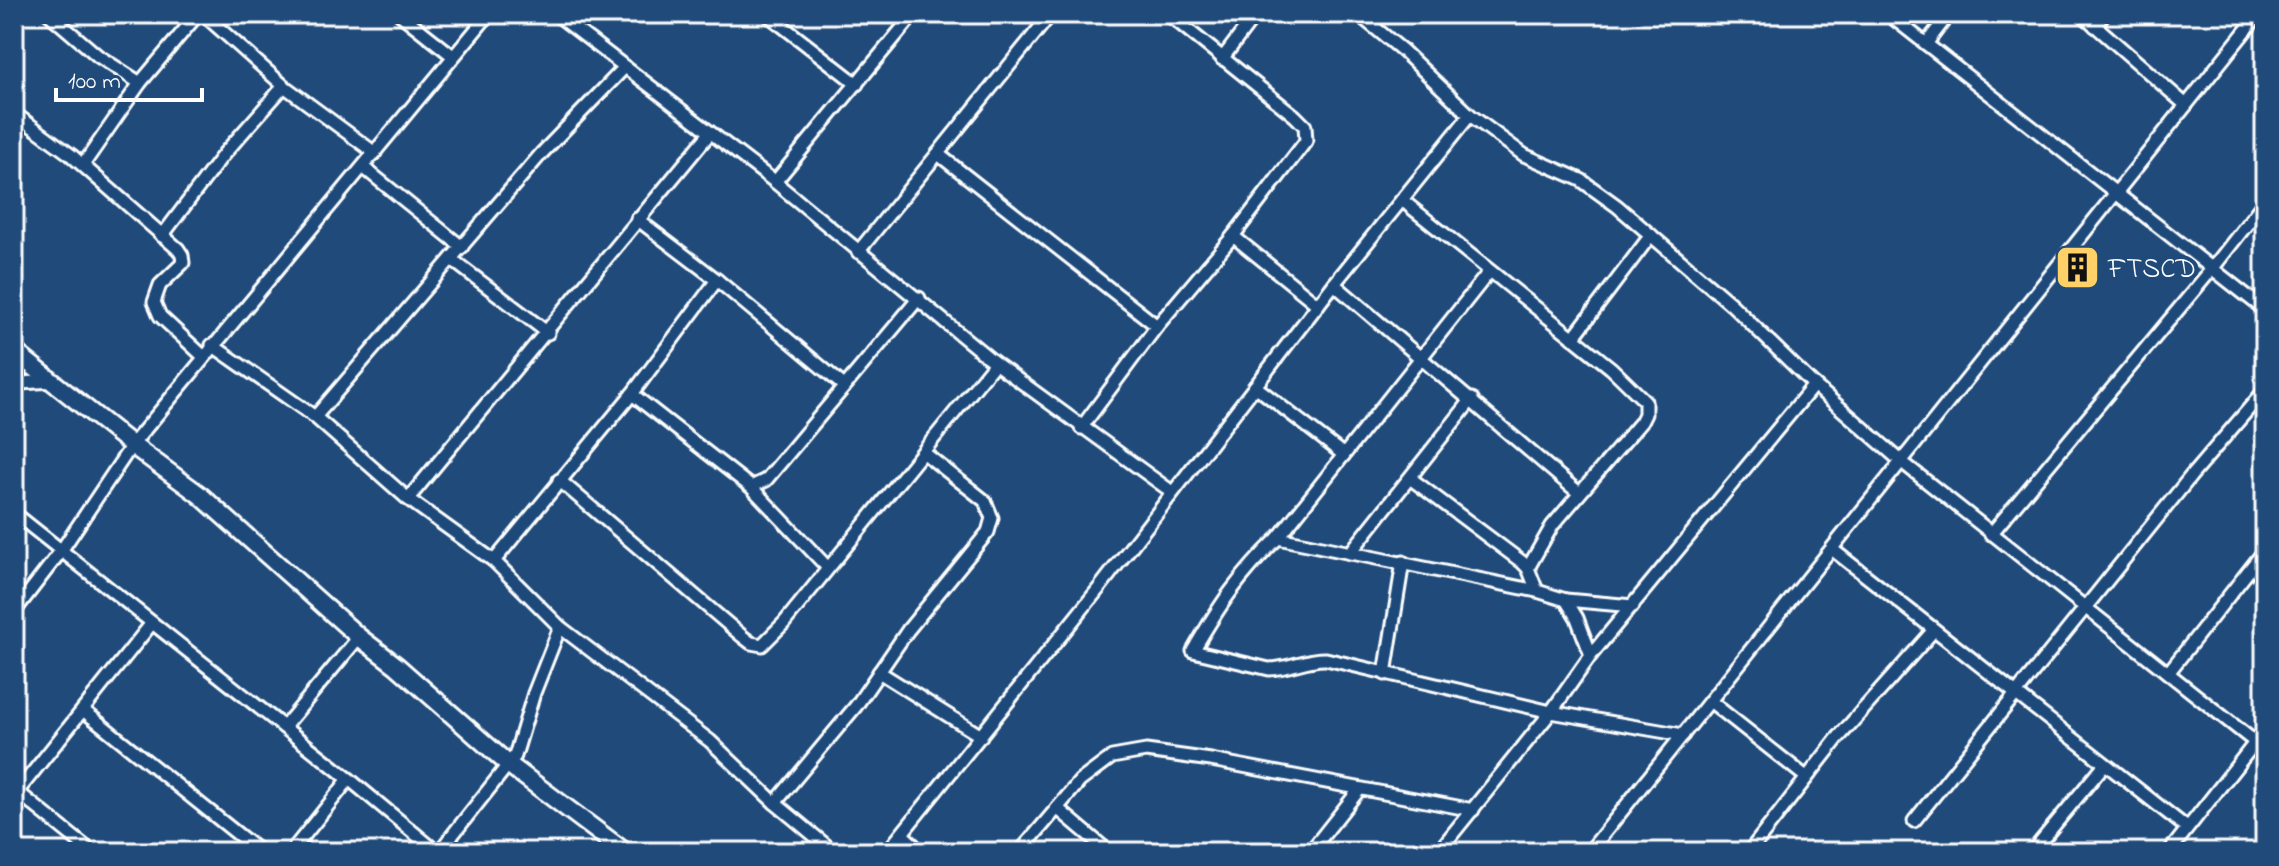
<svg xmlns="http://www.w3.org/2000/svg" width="2279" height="866" font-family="'Indie Flower',sans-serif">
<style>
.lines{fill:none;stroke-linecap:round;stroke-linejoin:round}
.street-casing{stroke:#fff;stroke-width:17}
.secondary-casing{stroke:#fff;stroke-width:22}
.street{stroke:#1f4a7a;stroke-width:11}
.secondary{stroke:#1f4a7a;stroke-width:16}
.labels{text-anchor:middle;stroke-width:8;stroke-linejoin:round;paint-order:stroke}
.poi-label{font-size:28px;fill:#fff;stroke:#1f4a7a;text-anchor:start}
</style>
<rect width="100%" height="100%" fill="#1f4a7a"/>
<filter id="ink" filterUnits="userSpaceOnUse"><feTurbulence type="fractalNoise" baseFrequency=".0125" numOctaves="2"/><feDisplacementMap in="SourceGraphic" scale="16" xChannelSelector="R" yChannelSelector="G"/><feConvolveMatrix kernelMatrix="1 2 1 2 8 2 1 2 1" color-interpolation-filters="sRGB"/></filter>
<g filter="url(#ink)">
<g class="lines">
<defs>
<g id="street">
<polyline points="49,14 98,56 140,83"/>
<polyline points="203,14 284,86 375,153"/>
<polyline points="400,14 453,56"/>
<polyline points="556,14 775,182 995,363 1172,492"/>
<polyline points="767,14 857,84"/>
<polyline points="1358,14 1402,50 1470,115 1524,155 1581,180 1617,206 1732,305 1814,385 1902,462 2265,750"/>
<polyline points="1888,14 2265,310"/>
<polyline points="2082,14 2186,105"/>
<polyline points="2095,26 2104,14"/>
<polyline points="1926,44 1949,14"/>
<polyline points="1222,59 1256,14"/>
<polyline points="14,113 71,155 178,249 182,255 183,263 160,285 154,302 160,316 203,356"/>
<polyline points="938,154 1157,326"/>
<polyline points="83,165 140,83 198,14"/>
<polyline points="363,167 462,247"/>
<polyline points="775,182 914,14"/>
<polyline points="1402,200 1611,368 1645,401 1645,414 1641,422 1552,526 1528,568"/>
<polyline points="637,219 717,280 844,386"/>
<polyline points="162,236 223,155 284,86"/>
<polyline points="1233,236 1318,305"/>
<polyline points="858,252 1051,14"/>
<polyline points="451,259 548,333"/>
<path d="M1489,272L1278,538C1239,576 1220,604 1193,651L1269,669C1289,669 1307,658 1326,659L1551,712L1683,735"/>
<polyline points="1334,284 1579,493"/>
<polyline points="1573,338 1651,235"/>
<polyline points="212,345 315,417 408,499 494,561 560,627 710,741 775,803 834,852"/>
<polyline points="14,380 21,383 53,381"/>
<polyline points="1255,386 1344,455"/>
<polyline points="632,394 751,487 828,568"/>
<polyline points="315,417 541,154 624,68"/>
<polyline points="1081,428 1157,326 1233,236 1306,141 1305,126 1295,116 1168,14"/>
<polyline points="1410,478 1522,562 1528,568 1537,591"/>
<polyline points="559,480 742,636 751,643 762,645 784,623 995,363"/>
<polyline points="751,487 766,480 919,298"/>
<polyline points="408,499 710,133"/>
<polyline points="14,513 349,779 437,852"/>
<polyline points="1991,534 2212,269 2265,201"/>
<polyline points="1278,538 1537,591 1566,600 1633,606"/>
<polyline points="1833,550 2187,828"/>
<polyline points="1350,553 1472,399"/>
<polyline points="494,561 632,394 717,280"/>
<polyline points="1566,600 1577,618 1591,655"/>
<polyline points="14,612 61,551 132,445 489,14"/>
<polyline points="879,672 981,736"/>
<polyline points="2168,673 2265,550"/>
<polyline points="1385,674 1403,562"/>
<polyline points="1710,701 1806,777"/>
<polyline points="83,710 260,852"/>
<polyline points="284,727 359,637"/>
<polyline points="14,789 92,852"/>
<polyline points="14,796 152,623"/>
<polyline points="775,803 856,706 908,630 988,532 992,518 985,501 923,452"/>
<polyline points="1057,808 1109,852"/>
<polyline points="1914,821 2191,476 2265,390"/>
<polyline points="903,835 921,852"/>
<polyline points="291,852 349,779"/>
<polyline points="439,852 515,756 534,693 560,627"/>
<polyline points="887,852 1100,587 1334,284 1470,115"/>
<polyline points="1020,852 1080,781 1112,757 1146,751 1211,760 1473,810"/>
<polyline points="1310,852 1359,790"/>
<polyline points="1438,852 1551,712 1591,655 1814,385"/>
<polyline points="1589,852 2259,14"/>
<polyline points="1749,852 1837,739 1934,630"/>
<polyline points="2032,852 2104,765"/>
<polyline points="2169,852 2265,730"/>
</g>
<polyline id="secondary" points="14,351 132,445 200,495 359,637 397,666 508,764 625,852"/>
</defs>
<!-- street casing -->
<use href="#street" class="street-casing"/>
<!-- secondary casing -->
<use href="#secondary" class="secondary-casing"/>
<!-- street -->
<use href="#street" class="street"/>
<!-- secondary -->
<use href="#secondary" class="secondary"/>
</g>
</g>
<!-- icons -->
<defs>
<symbol id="building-square" viewBox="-11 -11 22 22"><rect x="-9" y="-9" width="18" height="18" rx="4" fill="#ffd166" stroke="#1f4a7a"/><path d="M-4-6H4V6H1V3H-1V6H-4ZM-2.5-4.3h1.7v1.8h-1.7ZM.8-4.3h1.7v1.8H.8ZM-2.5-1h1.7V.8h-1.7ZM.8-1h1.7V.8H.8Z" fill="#111"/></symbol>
</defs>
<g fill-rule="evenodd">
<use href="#building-square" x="2052" y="242" width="51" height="51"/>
</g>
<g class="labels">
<!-- poi labels -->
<g class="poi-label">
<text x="2108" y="277">FTSCD</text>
</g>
</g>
<!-- margin -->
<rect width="2279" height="866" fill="none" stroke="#1f4a7a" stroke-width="48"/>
<rect x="24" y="24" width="2231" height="818" fill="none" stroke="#fff" stroke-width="3" filter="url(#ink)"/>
<!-- scale -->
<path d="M56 88v12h146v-12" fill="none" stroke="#ffffff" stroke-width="4"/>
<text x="68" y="88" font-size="24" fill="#ffffff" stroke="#1f4a7a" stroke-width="6" paint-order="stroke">100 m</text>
</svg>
